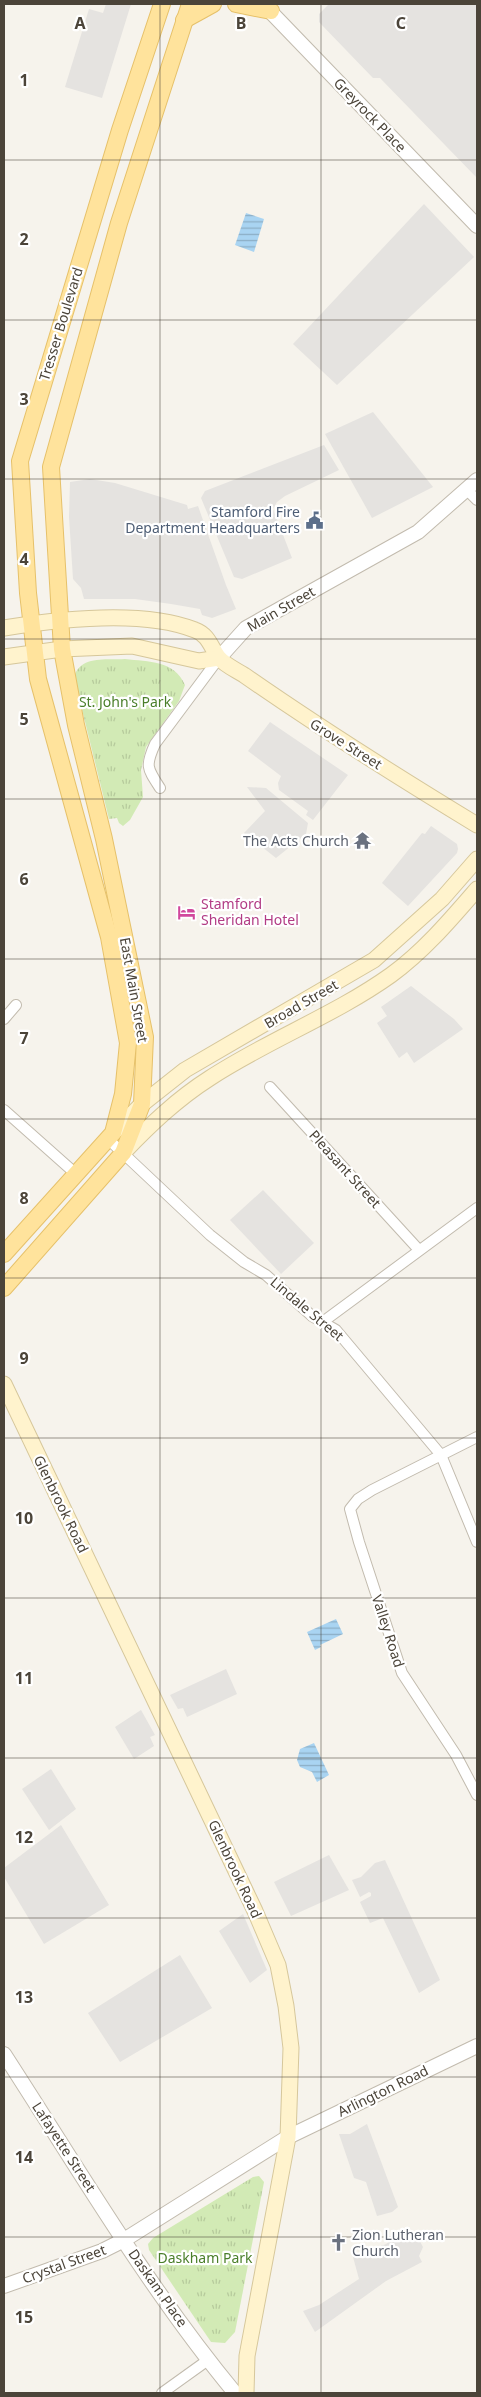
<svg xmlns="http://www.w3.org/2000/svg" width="481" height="2397" font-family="'Noto Sans',sans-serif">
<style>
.park{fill:url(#park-tufts)}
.parking{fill:#e5e3e0}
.water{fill:url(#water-rules)}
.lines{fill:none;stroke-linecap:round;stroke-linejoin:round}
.minor-casing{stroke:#c2bbae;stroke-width:12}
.tertiary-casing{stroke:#c2bbae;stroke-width:16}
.secondary-casing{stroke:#d6c79b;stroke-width:17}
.primary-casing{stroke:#e6c16a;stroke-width:18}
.minor{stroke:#fff;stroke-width:10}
.tertiary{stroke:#fff;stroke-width:14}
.secondary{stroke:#fff3cd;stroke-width:15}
.primary{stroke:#ffe39c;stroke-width:16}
.grid{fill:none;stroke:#4b4439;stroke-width:1;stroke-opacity:0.55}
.labels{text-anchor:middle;stroke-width:4.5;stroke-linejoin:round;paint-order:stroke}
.street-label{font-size:14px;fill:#4b4439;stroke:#fff}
.service-label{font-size:14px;fill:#4e5e75;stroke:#fff;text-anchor:end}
.park-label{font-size:14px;fill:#4a7f2a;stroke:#fff}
.worship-label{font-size:14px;fill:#5b616d;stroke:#fff;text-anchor:end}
.hotel-label{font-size:14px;fill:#b23c85;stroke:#fff;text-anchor:start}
.grid-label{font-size:16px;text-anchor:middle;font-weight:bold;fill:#4b4439;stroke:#fff;stroke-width:4.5;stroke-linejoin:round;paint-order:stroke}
</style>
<defs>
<pattern id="park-tufts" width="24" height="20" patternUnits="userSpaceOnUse" patternTransform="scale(1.25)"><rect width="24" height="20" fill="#d2eab5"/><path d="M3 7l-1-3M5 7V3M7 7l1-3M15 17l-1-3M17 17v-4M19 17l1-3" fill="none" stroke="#b6ca9c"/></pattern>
<pattern id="water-rules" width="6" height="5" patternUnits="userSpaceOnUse" patternTransform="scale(1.25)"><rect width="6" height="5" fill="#a9d4f2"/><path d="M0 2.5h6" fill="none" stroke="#8caec5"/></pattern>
</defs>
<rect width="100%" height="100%" fill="#f6f3ec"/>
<!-- park -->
<g class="park">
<path d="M125,659C149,662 174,660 185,685L179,701L146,747L141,770L143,797L130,820L123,826L119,823L117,818L109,819L74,677C80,655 107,660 125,659Z"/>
<polygon points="259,2176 264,2182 235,2332 225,2343 211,2342 149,2250 148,2244 153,2238 253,2177"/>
</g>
<!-- parking -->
<g class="parking">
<polygon points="106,4 131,4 102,98 65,87 89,9 103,13"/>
<polygon points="329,4 477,4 477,178 380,78 373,78 319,22 319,14"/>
<polygon points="424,204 474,257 337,385 293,344"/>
<polygon points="373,412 433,487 372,518 325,434"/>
<polygon points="324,445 339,470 285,496 277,502 273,509 292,558 242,579 234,577 201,498 205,491"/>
<polygon points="90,479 115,483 187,505 188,509 198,506 226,585 236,609 212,618 202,615 200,609 171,604 135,599 84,599 81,588 73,579 69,517 70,482"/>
<polygon points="270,722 348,775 313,820 306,815 308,811 279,790 278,783 281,776 248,751"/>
<polygon points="247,787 266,788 308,823 306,834 276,858 244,833 265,811"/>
<polygon points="431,826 457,844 458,849 457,853 408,906 382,883 422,833 425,834"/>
<polygon points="411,986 454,1019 463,1029 414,1063 407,1052 399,1058 377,1023 387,1016 381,1007"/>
<polygon points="263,1190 314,1243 281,1274 230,1220"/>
<polygon points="226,1669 237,1694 187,1717 183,1708 178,1709 170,1695"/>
<polygon points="141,1710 155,1735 150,1737 154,1746 134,1759 115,1727"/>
<polygon points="51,1769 76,1809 49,1830 22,1789"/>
<polygon points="61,1825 109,1905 44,1944 4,1877 4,1868"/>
<polygon points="329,1855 349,1890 291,1916 274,1882"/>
<polygon points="385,1860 440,1980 419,1993 383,1918 370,1923 360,1902 371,1896 371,1893 369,1892 360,1897 352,1880 361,1877 375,1863"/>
<polygon points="243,1914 267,1970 250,1983 219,1931"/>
<polygon points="180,1955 212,2008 120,2062 88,2013"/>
<polygon points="367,2124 398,2207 392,2212 377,2216 366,2182 354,2178 339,2134 350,2134"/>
<polygon points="414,2231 423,2247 419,2256 422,2262 386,2281 315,2332 303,2311 319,2305 359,2279 353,2257 386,2244 399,2235"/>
</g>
<!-- water -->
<g class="water">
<polygon points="246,213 264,219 254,252 235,245"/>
<polygon points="336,1619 343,1634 320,1645 321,1647 315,1650 307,1632"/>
<polygon points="314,1743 329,1775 317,1782 312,1772 300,1767 297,1760 300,1749"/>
</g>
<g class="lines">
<defs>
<g id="minor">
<polyline points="467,490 477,500"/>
<path d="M160,788C147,768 145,766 155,744L219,658"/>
<polyline points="4,1019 16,1005"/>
<polyline points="270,1087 419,1250"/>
<polyline points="4,1110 76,1174"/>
<polyline points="108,1139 210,1235 244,1262 266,1275 312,1316 336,1330 441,1455 477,1542"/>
<polyline points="324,1321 477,1208"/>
<polyline points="477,1437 372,1490 358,1499 350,1509 359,1542 402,1673 456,1755 477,1795"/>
<polyline points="162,2393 208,2360"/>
</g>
<g id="tertiary">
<polyline points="264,5 477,226"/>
<polyline points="219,658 246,628 418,532 477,480"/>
<path d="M4,2054C78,2168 148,2288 235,2393"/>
<polyline points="4,2286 102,2251 124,2240 288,2137 477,2046"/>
</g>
<g id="secondary">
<path d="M4,628C59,619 142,609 195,630C209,635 211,648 219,658C225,665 236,670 244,675C320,728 398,777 477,825"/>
<polyline points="4,657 62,649 132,646 199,661 219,658"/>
<polyline points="113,1133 142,1104 185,1070 374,960 442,899 477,859"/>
<path d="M124,1152C150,1125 177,1099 210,1078C268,1040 335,1015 391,975C424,951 451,919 477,889"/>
<polyline points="4,1384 255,1911 278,1965 286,2006 291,2048 288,2137 247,2356 246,2393"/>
</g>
<g id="primary">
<polyline points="236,4 271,11"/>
<polyline points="184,20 213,4"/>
<polyline points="4,1254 113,1133 123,1094 128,1043 109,937 38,679 28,593 20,461 120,130 162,4"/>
<polyline points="4,1288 123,1153 142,1104 145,1037 104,839 76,725 62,649 51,467 119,223 190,4"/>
</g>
</defs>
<!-- minor casing -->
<use href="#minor" class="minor-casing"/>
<!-- tertiary casing -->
<use href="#tertiary" class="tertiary-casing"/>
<!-- secondary casing -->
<use href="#secondary" class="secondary-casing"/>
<!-- primary casing -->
<use href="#primary" class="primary-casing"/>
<!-- minor -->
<use href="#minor" class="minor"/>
<!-- tertiary -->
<use href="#tertiary" class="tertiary"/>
<!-- secondary -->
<use href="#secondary" class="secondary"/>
<!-- primary -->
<use href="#primary" class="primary"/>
</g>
<!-- grid -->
<path class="grid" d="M160,4V2393M321,4V2393M4,160H477M4,320H477M4,479H477M4,639H477M4,799H477M4,959H477M4,1119H477M4,1278H477M4,1438H477M4,1598H477M4,1758H477M4,1918H477M4,2077H477M4,2237H477"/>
<!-- icons -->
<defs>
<symbol id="civic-bare" viewBox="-9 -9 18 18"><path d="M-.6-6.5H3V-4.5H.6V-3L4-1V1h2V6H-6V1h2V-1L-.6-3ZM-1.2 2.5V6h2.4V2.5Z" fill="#5c6f8a" stroke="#fff" stroke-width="2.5" paint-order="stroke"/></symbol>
<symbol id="temple-bare" viewBox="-9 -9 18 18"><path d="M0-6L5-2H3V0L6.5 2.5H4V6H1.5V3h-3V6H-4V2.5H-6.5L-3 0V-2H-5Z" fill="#6b7280" stroke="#fff" stroke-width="2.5" paint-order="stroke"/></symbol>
<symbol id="hotel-bare" viewBox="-9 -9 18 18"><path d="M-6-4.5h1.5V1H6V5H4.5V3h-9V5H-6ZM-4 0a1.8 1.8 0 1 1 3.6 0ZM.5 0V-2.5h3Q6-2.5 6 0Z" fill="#d1479c" stroke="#fff" stroke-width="2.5" paint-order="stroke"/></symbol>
<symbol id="church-bare" viewBox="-9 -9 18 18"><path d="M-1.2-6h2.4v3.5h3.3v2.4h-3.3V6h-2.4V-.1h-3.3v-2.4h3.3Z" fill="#6b7280" stroke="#fff" stroke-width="2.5" paint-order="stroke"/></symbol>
</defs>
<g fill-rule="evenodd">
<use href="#civic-bare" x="302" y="508" width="25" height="25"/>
<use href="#temple-bare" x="350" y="828" width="25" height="25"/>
<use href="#hotel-bare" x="174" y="900" width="25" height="25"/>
<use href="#church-bare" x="326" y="2230" width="25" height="25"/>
</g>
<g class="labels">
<!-- street labels -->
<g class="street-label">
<text transform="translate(370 115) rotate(46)" y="5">Greyrock Place</text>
<text transform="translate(61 324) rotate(-73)" y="5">Tresser Boulevard</text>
<text transform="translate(281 609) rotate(-30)" y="5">Main Street</text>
<text transform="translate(346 744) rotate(32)" y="5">Grove Street</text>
<text transform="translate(134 990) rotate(80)" y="5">East Main Street</text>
<text transform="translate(301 1004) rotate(-30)" y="5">Broad Street</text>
<text transform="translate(345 1169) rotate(48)" y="5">Pleasant Street</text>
<text transform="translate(307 1309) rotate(40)" y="5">Lindale Street</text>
<text transform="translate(61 1504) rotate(64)" y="5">Glenbrook Road</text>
<text transform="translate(388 1631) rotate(72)" y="5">Valley Road</text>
<text transform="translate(235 1869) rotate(65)" y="5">Glenbrook Road</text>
<text transform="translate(383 2091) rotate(-26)" y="5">Arlington Road</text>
<text transform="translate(64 2147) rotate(57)" y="5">Lafayette Street</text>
<text transform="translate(64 2264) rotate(-20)" y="5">Crystal Street</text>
<text transform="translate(158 2288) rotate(55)" y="5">Daskam Place</text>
</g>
<!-- service labels -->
<g class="service-label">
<text x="300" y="517">Stamford Fire<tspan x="300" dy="16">Department Headquarters</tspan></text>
</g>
<!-- park labels -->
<g class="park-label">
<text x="125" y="707">St. John's Park</text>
<text x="205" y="2263">Daskham Park</text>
</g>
<!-- worship labels -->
<g class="worship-label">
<text x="349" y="846">The Acts Church</text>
<text x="352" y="2240" text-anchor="start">Zion Lutheran<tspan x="352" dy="16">Church</tspan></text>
</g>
<!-- hotel labels -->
<g class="hotel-label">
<text x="201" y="909">Stamford<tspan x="201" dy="16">Sheridan Hotel</tspan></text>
</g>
</g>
<g class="grid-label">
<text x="80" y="29">A</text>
<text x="241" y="29">B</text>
<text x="401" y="29">C</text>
<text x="24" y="86">1</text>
<text x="24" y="245">2</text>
<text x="24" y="405">3</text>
<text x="24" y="565">4</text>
<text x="24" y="725">5</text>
<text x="24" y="885">6</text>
<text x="24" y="1044">7</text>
<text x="24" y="1204">8</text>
<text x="24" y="1364">9</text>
<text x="24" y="1524">10</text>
<text x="24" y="1684">11</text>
<text x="24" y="1843">12</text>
<text x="24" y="2003">13</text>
<text x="24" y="2163">14</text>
<text x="24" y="2323">15</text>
</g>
<!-- border -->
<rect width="481" height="2397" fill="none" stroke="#4b4439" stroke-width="10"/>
</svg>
